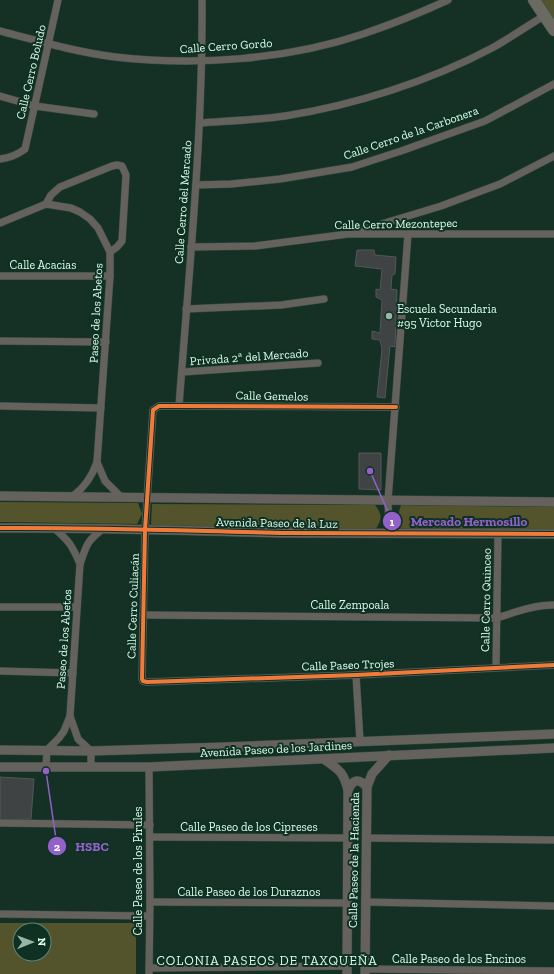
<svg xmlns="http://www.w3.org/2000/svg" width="554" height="974" font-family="'Zilla Slab',serif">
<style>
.green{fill:#53542c;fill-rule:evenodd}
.building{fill:#404344;stroke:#545658}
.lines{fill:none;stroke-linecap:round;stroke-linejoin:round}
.minor-casing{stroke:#344b41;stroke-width:8}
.tertiary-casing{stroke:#344b41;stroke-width:10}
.primary-casing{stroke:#344b41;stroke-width:13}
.minor{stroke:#65615c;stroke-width:7}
.tertiary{stroke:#65615c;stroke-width:9}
.primary{stroke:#6a6962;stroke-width:12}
.cycleway-casing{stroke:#0f3123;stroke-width:6}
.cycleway{stroke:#f17a3a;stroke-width:4}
.poi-dot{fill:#97b6a7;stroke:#0f3123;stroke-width:1.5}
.labels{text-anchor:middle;stroke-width:4;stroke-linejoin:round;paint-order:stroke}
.street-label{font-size:12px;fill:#ddfded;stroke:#0f3123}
.poi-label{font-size:12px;fill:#ddfded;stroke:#0f3123;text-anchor:start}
.neighbourhood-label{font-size:13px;letter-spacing:1px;fill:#ddfded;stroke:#0f3123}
.leader{fill:none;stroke:#9460ca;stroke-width:1.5}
.callout-dot{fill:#9460ca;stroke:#0f3123;stroke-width:1.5}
.mark-label{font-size:12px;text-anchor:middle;font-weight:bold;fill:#fff}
.callout-label{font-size:13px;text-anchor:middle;font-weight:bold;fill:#9460ca;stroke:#0f3123;stroke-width:4;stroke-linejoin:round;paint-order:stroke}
</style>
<rect width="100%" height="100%" fill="#153126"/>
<!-- green -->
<g class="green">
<polygon points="537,0 554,0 554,25"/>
<polygon points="0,502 138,503 142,514 137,524 0,522"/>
<path d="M152,504L375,505C383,515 382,521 374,531L151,525Z"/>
<polygon points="401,505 554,507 554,532 401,530 397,518"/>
<path d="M0,923H136V974H0ZM20,930H44V954H20Z"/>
</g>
<!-- building -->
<g class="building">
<polygon points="357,250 374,250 375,255 396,257 395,274 392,275 391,289 397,290 395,347 390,346 385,398 377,397 382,349 380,340 372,339 372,331 380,333 382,300 376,297 376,289 380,290 382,269 355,266"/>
<polygon points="359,453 381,453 381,490 359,489"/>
<polygon points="0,777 34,779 31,819 0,820"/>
</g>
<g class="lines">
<defs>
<g id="minor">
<path d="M0,31C38,41 76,52 115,57C195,66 287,60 363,34C392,24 420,13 448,0"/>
<polyline points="0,96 35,106 94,114"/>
<path d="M200,123C228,121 257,120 285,116C355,105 430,81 492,48C510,38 527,26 544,16"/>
<path d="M0,159C10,158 17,155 25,149L58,0"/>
<polyline points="196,185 231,184 280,179 352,167 401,151 485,121 554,84"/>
<polyline points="46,204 51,195 60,187 112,166 117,165 122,166 126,175 122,241 117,247 110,252"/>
<path d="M0,223L46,204L71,208L80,212L90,219L98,228L110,252V276L97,462C92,477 85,487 73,496"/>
<polyline points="355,232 441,206 500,184 554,156"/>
<polyline points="191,247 255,246 348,234 554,234"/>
<polyline points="0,276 110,276"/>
<polyline points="186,309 281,305 324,299"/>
<polyline points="0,341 106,342"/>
<polyline points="182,372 318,363"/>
<polyline points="0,406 101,408"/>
<path d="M179,406C189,271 203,135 202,0"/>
<polyline points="396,407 179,406 159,406 153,410 145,530 142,679 143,681 147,682 356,675 554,665"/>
<polyline points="97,462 105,481 121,497"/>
<path d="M54,528C69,541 72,545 80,564"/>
<polyline points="389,534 388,500 408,234"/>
<polyline points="0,607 77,607"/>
<path d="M143,615L497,618C516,612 534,605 554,605"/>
<polyline points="496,667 498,533"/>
<polyline points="0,671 73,673"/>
<polyline points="356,675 360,741"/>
<polyline points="46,767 47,750 59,738 64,731 70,716"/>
<path d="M91,767V751L78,739L70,716L80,564C87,544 86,542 104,528"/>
<polyline points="149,767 150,902 149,974"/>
<polyline points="0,823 150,825"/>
<polyline points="150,837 349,838"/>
<polyline points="367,838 554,840"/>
<polyline points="150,902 348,903"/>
<polyline points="365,902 554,906"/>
<polyline points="0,914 149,916"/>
<polyline points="149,968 347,966"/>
<polyline points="365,969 554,971"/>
</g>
<g id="tertiary">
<polyline points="0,496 554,502"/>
<path d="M0,528C96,527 192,531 288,533C376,534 465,533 554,534"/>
<polyline points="0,750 91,751 225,747 554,734"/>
<path d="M324,759C339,770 343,771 348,790L347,974"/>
<polyline points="0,767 149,767 554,748"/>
<path d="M348,790C353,779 359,778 367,787"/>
<polyline points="365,974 367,787 372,774 389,755"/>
</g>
<polyline id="primary" points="534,0 554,30"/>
</defs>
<!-- minor casing -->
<use href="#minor" class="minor-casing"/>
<!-- tertiary casing -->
<use href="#tertiary" class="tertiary-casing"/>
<!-- primary casing -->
<use href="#primary" class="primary-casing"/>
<!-- minor -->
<use href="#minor" class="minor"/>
<!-- tertiary -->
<use href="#tertiary" class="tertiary"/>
<!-- primary -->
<use href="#primary" class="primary"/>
<defs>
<g id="cycleway">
<polyline points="396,407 179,406 159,406 153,410 145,530 142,679 143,681 147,682 356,675 554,665"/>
<path d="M0,528C96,527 192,531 288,533C376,534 465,533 554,534"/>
</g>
</defs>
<!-- cycleway casing -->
<use href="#cycleway" class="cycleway-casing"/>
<!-- cycleway -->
<use href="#cycleway" class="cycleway"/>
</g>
<!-- markers -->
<circle class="poi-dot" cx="389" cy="316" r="4"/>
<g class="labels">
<!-- street labels -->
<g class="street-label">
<text transform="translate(226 46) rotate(-4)" y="4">Calle Cerro Gordo</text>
<text transform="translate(31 72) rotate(-77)" y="4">Calle Cerro Boludo</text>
<text transform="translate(411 133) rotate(-19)" y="4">Calle Cerro de la Carbonera</text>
<text transform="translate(183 202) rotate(-86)" y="4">Calle Cerro del Mercado</text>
<text transform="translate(396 224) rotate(-1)" y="4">Calle Cerro Mezontepec</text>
<text x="43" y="269">Calle Acacias</text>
<text transform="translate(96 313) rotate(-87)" y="4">Paseo de los Abetos</text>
<text transform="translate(249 357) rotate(-4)" y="4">Privada 2ª del Mercado</text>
<text transform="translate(272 396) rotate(1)" y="4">Calle Gemelos</text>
<text transform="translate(277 523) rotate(1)" y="4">Avenida Paseo de la Luz</text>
<text transform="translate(486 600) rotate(-89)" y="4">Calle Cerro Quinceo</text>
<text x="350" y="609">Calle Zempoala</text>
<text transform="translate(133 606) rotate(-88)" y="4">Calle Cerro Culiacán</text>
<text transform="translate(64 639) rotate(-86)" y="4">Paseo de los Abetos</text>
<text transform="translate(348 665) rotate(-2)" y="4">Calle Paseo Trojes</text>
<text transform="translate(276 749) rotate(-3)" y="4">Avenida Paseo de los Jardines</text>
<text x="249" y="831">Calle Paseo de los Cipreses</text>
<text transform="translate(354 860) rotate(-89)" y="4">Calle Paseo de la Hacienda</text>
<text transform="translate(138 871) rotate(-90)" y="4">Calle Paseo de los Pirules</text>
<text x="249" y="896">Calle Paseo de los Duraznos</text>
<text x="459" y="963">Calle Paseo de los Encinos</text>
</g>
<!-- poi labels -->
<g class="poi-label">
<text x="397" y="313">Escuela Secundaria<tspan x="397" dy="14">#95 Victor Hugo</tspan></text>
</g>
<!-- neighbourhood labels -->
<g class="neighbourhood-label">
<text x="267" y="965">COLONIA PASEOS DE TAXQUEÑA</text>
</g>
</g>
<!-- callouts -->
<path class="leader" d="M370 471L392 521M46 771L57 846"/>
<g class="callout-dot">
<circle cx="370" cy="471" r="4"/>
<circle cx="46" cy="771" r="4"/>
<circle cx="392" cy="521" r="10"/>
<circle cx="57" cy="846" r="10"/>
</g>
<g class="mark-label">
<text x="392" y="526">1</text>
<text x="57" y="851">2</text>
</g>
<g class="callout-label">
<text x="469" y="526">Mercado Hermosillo</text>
<text x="92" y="851">HSBC</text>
</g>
<!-- north arrow -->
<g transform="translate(32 942) rotate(89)"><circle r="19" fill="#0f3123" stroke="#618374"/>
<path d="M0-3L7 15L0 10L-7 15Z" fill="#97b6a7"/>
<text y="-6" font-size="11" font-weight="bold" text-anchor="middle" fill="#ddfded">N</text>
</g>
</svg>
